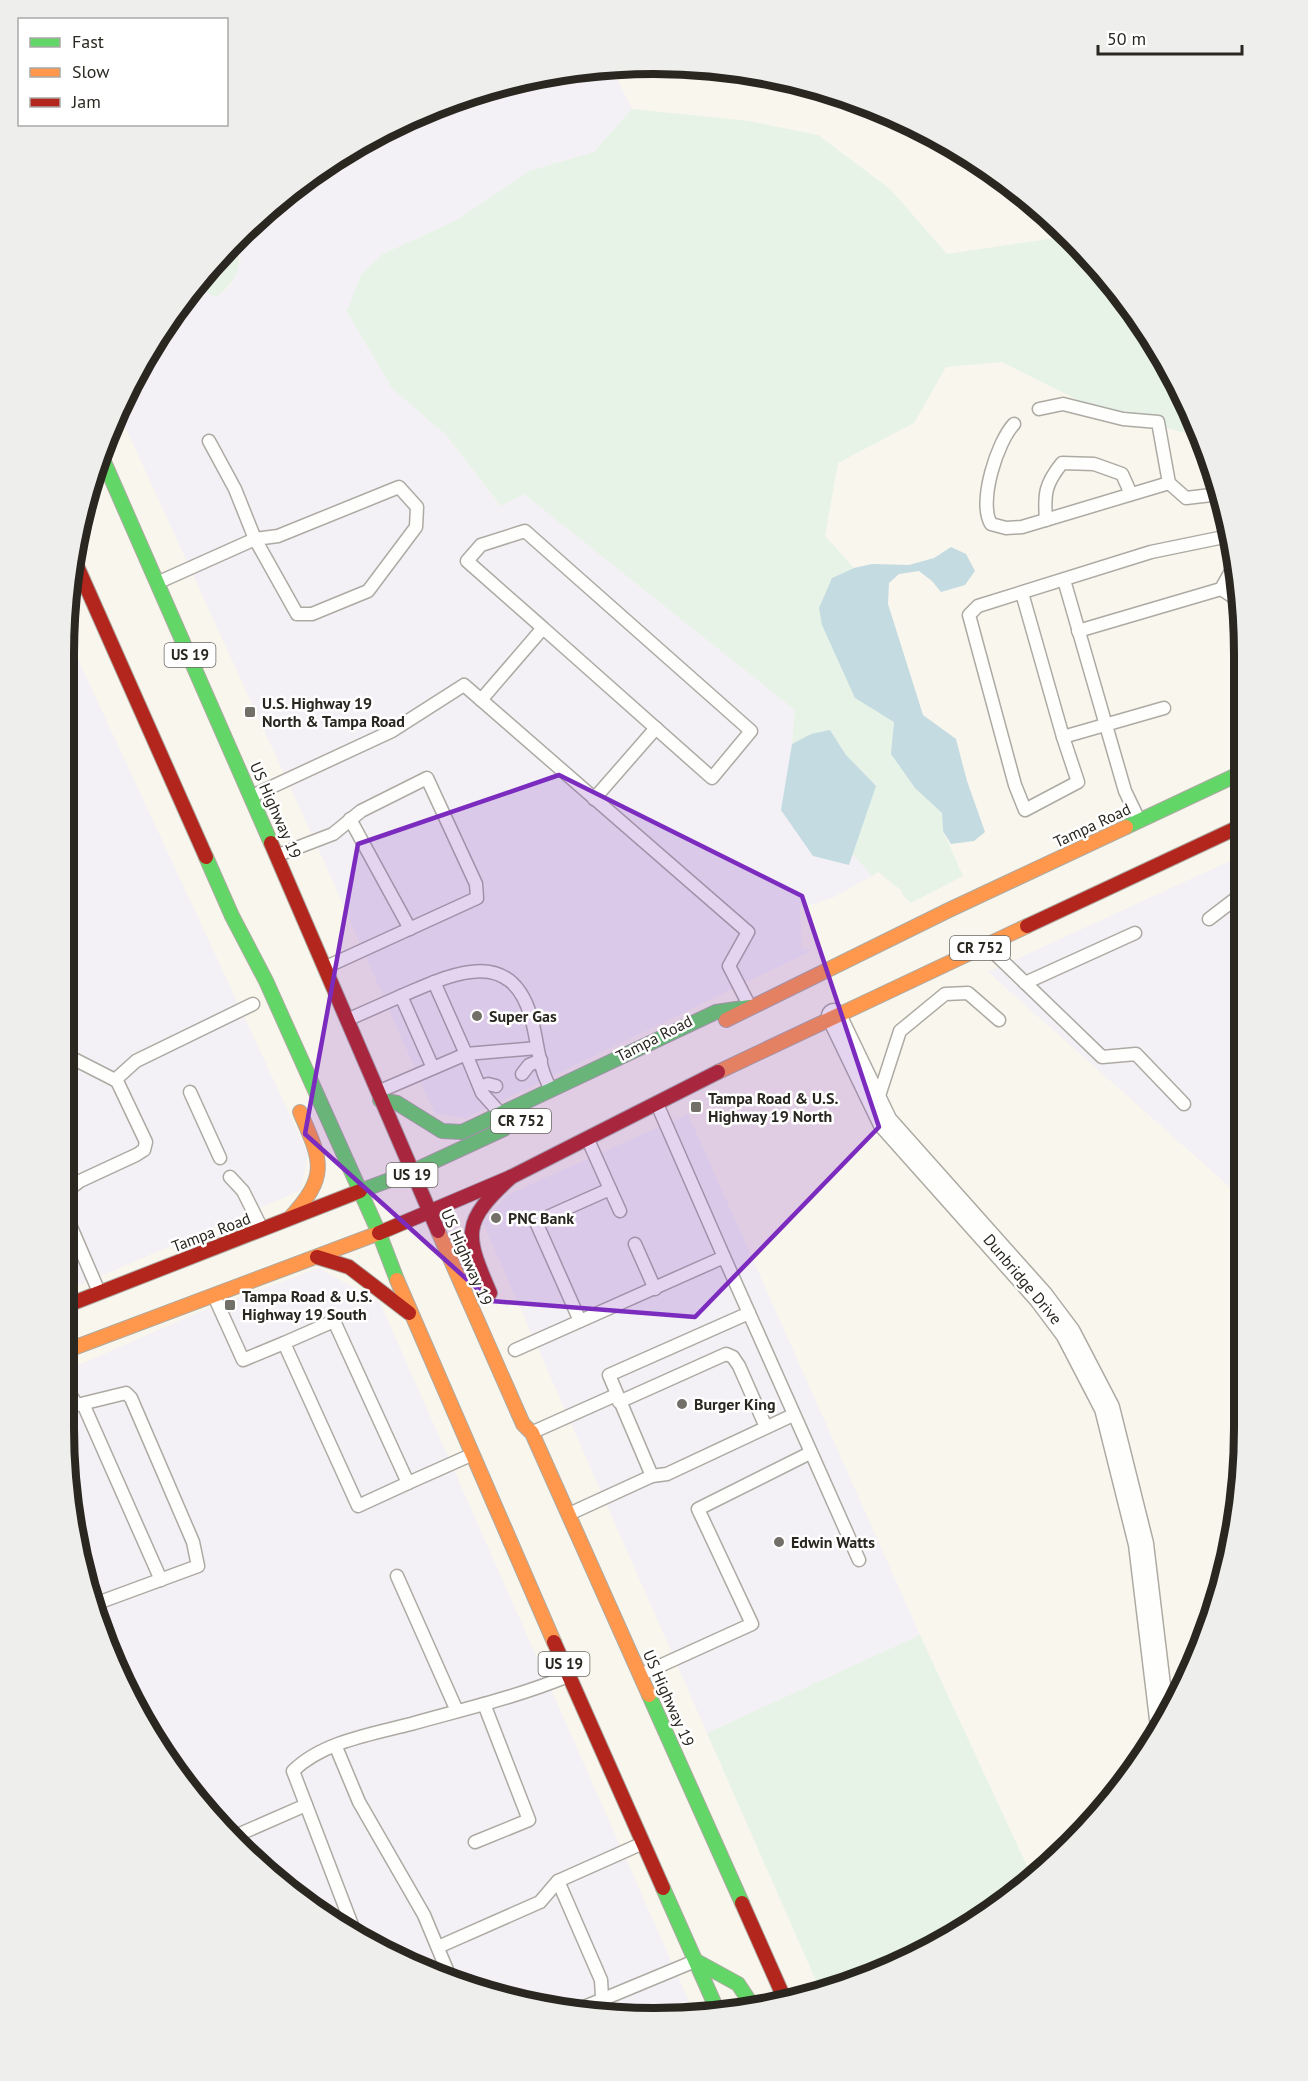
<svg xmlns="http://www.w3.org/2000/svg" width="1308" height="2081" font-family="'PT Sans',sans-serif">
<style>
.commercial{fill:#f3f0f6}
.green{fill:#e7f3e7}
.water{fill:#c4dbe2}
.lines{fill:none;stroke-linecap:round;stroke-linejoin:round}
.lane-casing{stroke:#adaaa3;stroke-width:15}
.street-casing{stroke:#adaaa3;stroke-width:27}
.fast-casing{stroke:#adaaa3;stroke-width:16}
.slow-casing{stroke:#adaaa3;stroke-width:16}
.jam-casing{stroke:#adaaa3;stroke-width:16}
.lane{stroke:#fefefc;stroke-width:12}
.street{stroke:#fefefc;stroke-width:24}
.fast{stroke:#63d668;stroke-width:14}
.slow{stroke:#ff974d;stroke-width:14}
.jam{stroke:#b3261e;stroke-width:14}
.marked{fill:#7b2cbf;fill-opacity:0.2;stroke:#7b2cbf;stroke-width:4.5;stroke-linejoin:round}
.poi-dot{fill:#726f68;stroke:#fff;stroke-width:2}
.labels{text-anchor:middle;stroke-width:5;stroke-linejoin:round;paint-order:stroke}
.shield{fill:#fff;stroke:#6a6863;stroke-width:1.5}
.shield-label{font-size:15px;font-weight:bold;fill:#2a2720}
.poi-label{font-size:16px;font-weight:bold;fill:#2a2720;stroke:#fff;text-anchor:start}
.street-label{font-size:16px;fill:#2a2720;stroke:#fff}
.rim{fill:none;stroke:#2a2720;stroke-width:8}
</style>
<rect width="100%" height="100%" fill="#f9f6ed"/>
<!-- commercial -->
<g class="commercial">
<polygon points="611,67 632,109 594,152 529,171 457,220 383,254 347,312 392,388 446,435 500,506 524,494 795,710 789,770 781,810 849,865 852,853 872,876 832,898 800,908 802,948 811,951 466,1118 435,1114 318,848 118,411 185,294 193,286 216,297 231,285 241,260 236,240 264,210 358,142 464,94 577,68"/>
<polygon points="68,638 308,1154 301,1190 68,1290"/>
<polygon points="1243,855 1241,1197 988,972"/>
<polygon points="688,1114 920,1635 707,1733 483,1223 507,1195"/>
<polygon points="319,1268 380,1303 695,2015 654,2018 539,2007 464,1987 392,1957 294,1896 185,1787 124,1689 94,1617 68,1504 68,1370 192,1315"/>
</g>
<!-- green -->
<g class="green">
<polygon points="632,109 749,121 818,135 890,189 947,254 1068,236 1099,265 1166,359 1200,433 1188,434 1092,407 1002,362 946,367 914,423 838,463 825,536 854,568 832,578 879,711 894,722 892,754 915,788 942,813 943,831 963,876 911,903 902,894 902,891 878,872 872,876 852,853 875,786 846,755 839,743 811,734 792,744 795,710 524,494 501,506 446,435 392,388 347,312 361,275 383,254 457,220 529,171 594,152"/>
<path d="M236,240C243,268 238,279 216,297L193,286Z"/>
<path d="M920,1635L1032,1877C985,1925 887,1977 821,1992L707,1733Z"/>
</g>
<!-- water -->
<g class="water">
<polygon points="951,547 966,554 975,571 965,585 941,592 932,581 919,571 899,574 889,583 888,604 923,715 956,739 967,781 985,832 974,841 951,844 943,831 942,813 915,788 891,754 894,722 855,698 822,625 819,608 832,578 854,568 872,564 909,565 934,558"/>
<polygon points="830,730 846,755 876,786 849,865 813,856 781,810 792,744 811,734"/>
</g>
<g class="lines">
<defs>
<g id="lane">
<polyline points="1039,409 1063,404 1123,419 1158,422 1169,483 1186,498 1220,494"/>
<path d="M1014,424C997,442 978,502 991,524L1006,528L1022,527L1169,483"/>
<path d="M1046,520C1044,494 1045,484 1062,463L1094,464L1122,474L1131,494"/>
<polyline points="1064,580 1125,791 1139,820"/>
<polyline points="159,582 255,539 297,614 312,614 368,591 416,527 417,507 399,487 278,536 255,539 235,489 209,441"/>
<polyline points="1221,589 1241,602"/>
<polyline points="1022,593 1063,737 1078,782 1025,810 1015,785 969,615 978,606 1151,552 1219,538 1229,540"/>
<polyline points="1078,631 1221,589 1234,566"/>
<polyline points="481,700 543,628 467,561 481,545 525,531 751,731 712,778 543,628"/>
<polyline points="1063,737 1164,708"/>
<polyline points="252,796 392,731 464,685 748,932 729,966 749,1005"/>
<polyline points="594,799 656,728"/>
<polyline points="350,819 410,929"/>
<polyline points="278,855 333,834 361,811 427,778 476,884 477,898 326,967"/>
<polyline points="1209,919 1243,893"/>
<polyline points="987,946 1102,1057 1136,1054 1184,1104"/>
<polyline points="434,982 466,1054 537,1048"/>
<polyline points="1025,983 1135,933"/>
<path d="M401,996C450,975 510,944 531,1017C538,1041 538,1068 551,1089"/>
<polyline points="349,1019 401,996 433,1068"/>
<polyline points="68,1056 117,1081 146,1142 144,1150 136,1155 80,1181 68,1190"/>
<polyline points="522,1074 529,1065 541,1060"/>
<polyline points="115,1080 136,1061 253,1004"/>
<polyline points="480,1087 488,1084 496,1086"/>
<polyline points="380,1091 466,1054 482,1093 500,1113"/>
<polyline points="190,1092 220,1158"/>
<polyline points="877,1102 900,1031 945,994 968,993 999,1020"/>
<polyline points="657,1104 724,1257"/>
<polyline points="230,1177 243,1191 262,1229"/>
<polyline points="610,1189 620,1211"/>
<polyline points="68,1220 99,1292"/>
<polyline points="635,1244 655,1289"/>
<polyline points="214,1296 243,1360 284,1343 358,1506 408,1483"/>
<polyline points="580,1321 536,1222 610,1189 589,1142"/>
<polyline points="284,1343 334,1321 408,1483 471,1455"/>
<polyline points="515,1350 724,1257 859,1560"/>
<polyline points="68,1391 77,1405 126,1393 131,1398 193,1542 198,1566 92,1605"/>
<polyline points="619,1402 726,1354 733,1357 739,1366 766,1427"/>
<polyline points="84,1406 161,1580"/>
<polyline points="533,1432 616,1395"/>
<polyline points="652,1476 609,1375 749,1313"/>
<polyline points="569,1514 652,1476 667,1474 793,1415"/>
<polyline points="397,1576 457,1711"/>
<polyline points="642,1674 752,1624 698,1509 810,1453"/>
<polyline points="336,1747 359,1802 424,1915 452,1982"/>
<polyline points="235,1836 306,1805"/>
<polyline points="475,1842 529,1820 484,1704"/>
<polyline points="558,1881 601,1980 603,2013"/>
<path d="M355,1933L293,1771C322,1742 372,1734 411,1724C464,1709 517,1697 568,1676"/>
<polyline points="438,1947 540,1902 558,1881 641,1844"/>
<polyline points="577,2010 695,1961"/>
</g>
<polyline id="street" points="834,1016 885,1122 1041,1297 1068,1333 1107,1408 1141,1544 1162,1719"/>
<g id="fast">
<polyline points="101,455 271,843"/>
<polyline points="1126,827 1243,772"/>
<polyline points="206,857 232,916 266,981 379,1233 397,1280"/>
<polyline points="380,1100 397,1103 442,1131 462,1132 716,1012 750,1007"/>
<polyline points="360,1191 411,1172 504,1129"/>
<polyline points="649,1695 742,1903"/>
<polyline points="663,1888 719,2014"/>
<polyline points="696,1961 738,1984 754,2008"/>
</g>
<g id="slow">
<polyline points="726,1020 949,910 1126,827"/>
<polyline points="718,1072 1027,926"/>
<path d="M290,1218C329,1175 322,1162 300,1112"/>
<polyline points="438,1231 523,1424 532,1433 649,1695"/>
<polyline points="397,1280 554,1642"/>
<polyline points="68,1350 379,1233"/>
</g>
<g id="jam">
<polyline points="73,557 206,857"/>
<polyline points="271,843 438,1231"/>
<polyline points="1027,926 1243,825"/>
<polyline points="379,1233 511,1177 718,1072"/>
<polyline points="317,1257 349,1267 409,1313"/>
<path d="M490,1293C464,1233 462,1222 511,1177"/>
<polyline points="68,1305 360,1191"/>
<polyline points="554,1642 663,1888"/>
<polyline points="742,1903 785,2000"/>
</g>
</defs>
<!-- lane casing -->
<use href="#lane" class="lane-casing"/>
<!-- street casing -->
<use href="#street" class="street-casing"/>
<!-- fast casing -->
<use href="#fast" class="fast-casing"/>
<!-- slow casing -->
<use href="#slow" class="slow-casing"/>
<!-- jam casing -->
<use href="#jam" class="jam-casing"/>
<!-- lane -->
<use href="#lane" class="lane"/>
<!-- street -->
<use href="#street" class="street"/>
<!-- fast -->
<use href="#fast" class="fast"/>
<!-- slow -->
<use href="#slow" class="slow"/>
<!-- jam -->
<use href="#jam" class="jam"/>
</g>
<!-- marked area -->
<path class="marked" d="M559,775L802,896L879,1127L695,1317L491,1301L305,1134L358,844Z"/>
<!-- markers -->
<g class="poi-dot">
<rect x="244" y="706" width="12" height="12" rx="3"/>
<circle cx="477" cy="1016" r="6"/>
<rect x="690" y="1101" width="12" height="12" rx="3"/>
<circle cx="496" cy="1218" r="6"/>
<rect x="224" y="1299" width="12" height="12" rx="3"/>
<circle cx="682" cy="1404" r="6"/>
<circle cx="779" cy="1542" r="6"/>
</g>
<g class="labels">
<!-- shield labels -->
<g class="shield">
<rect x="164.5" y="643" width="51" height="24" rx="4.5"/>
<rect x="950" y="936" width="60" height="24" rx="4.5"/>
<rect x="491" y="1109" width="60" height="24" rx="4.5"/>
<rect x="386.5" y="1163" width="51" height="24" rx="4.5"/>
<rect x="538.5" y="1652" width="51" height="24" rx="4.5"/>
</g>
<g class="shield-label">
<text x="190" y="660">US 19</text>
<text x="980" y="953">CR 752</text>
<text x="521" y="1126">CR 752</text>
<text x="412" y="1180">US 19</text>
<text x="564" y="1669">US 19</text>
</g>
<!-- poi labels -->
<g class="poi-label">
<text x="262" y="709">U.S. Highway 19<tspan x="262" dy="18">North &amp; Tampa Road</tspan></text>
<text x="489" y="1022">Super Gas</text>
<text x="708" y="1104">Tampa Road &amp; U.S.<tspan x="708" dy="18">Highway 19 North</tspan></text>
<text x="508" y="1224">PNC Bank</text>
<text x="242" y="1302">Tampa Road &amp; U.S.<tspan x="242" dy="18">Highway 19 South</tspan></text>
<text x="694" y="1410">Burger King</text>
<text x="791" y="1548">Edwin Watts</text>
</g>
<!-- street labels -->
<g class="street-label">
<text transform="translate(276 810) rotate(66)" y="6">US Highway 19</text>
<text transform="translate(1092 825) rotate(-25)" y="6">Tampa Road</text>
<text transform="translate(654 1038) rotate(-27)" y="6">Tampa Road</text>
<text transform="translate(211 1232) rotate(-21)" y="6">Tampa Road</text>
<text transform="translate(467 1257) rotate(66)" y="6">US Highway 19</text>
<text transform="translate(1023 1279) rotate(50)" y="6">Dunbridge Drive</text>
<text transform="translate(669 1698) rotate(66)" y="6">US Highway 19</text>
</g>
</g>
<!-- crop -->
<path d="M0 0H1308V2081H0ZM654 74H654A580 580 0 0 1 1234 654V1428A580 580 0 0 1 654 2008H654A580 580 0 0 1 74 1428V654A580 580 0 0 1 654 74Z" fill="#eeeeed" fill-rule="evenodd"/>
<path class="rim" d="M654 74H654A580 580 0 0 1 1234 654V1428A580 580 0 0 1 654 2008H654A580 580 0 0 1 74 1428V654A580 580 0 0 1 654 74Z"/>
<!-- legend -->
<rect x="18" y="18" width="210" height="108" fill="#ffffff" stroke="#aaa9a6" stroke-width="1.5"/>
<rect x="30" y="38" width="30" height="9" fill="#63d668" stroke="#aaa9a6" stroke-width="1.5"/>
<text x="72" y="48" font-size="18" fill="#2a2720">Fast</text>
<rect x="30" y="68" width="30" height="9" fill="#ff974d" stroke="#aaa9a6" stroke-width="1.5"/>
<text x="72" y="78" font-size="18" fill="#2a2720">Slow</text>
<rect x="30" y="98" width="30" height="9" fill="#b3261e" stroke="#aaa9a6" stroke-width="1.5"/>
<text x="72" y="108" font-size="18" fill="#2a2720">Jam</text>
<!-- scale -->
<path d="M1098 45v9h144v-9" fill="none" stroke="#2a2720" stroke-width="3"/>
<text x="1107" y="45" font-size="18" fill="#2a2720" stroke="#ffffff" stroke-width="4.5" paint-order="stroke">50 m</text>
</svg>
